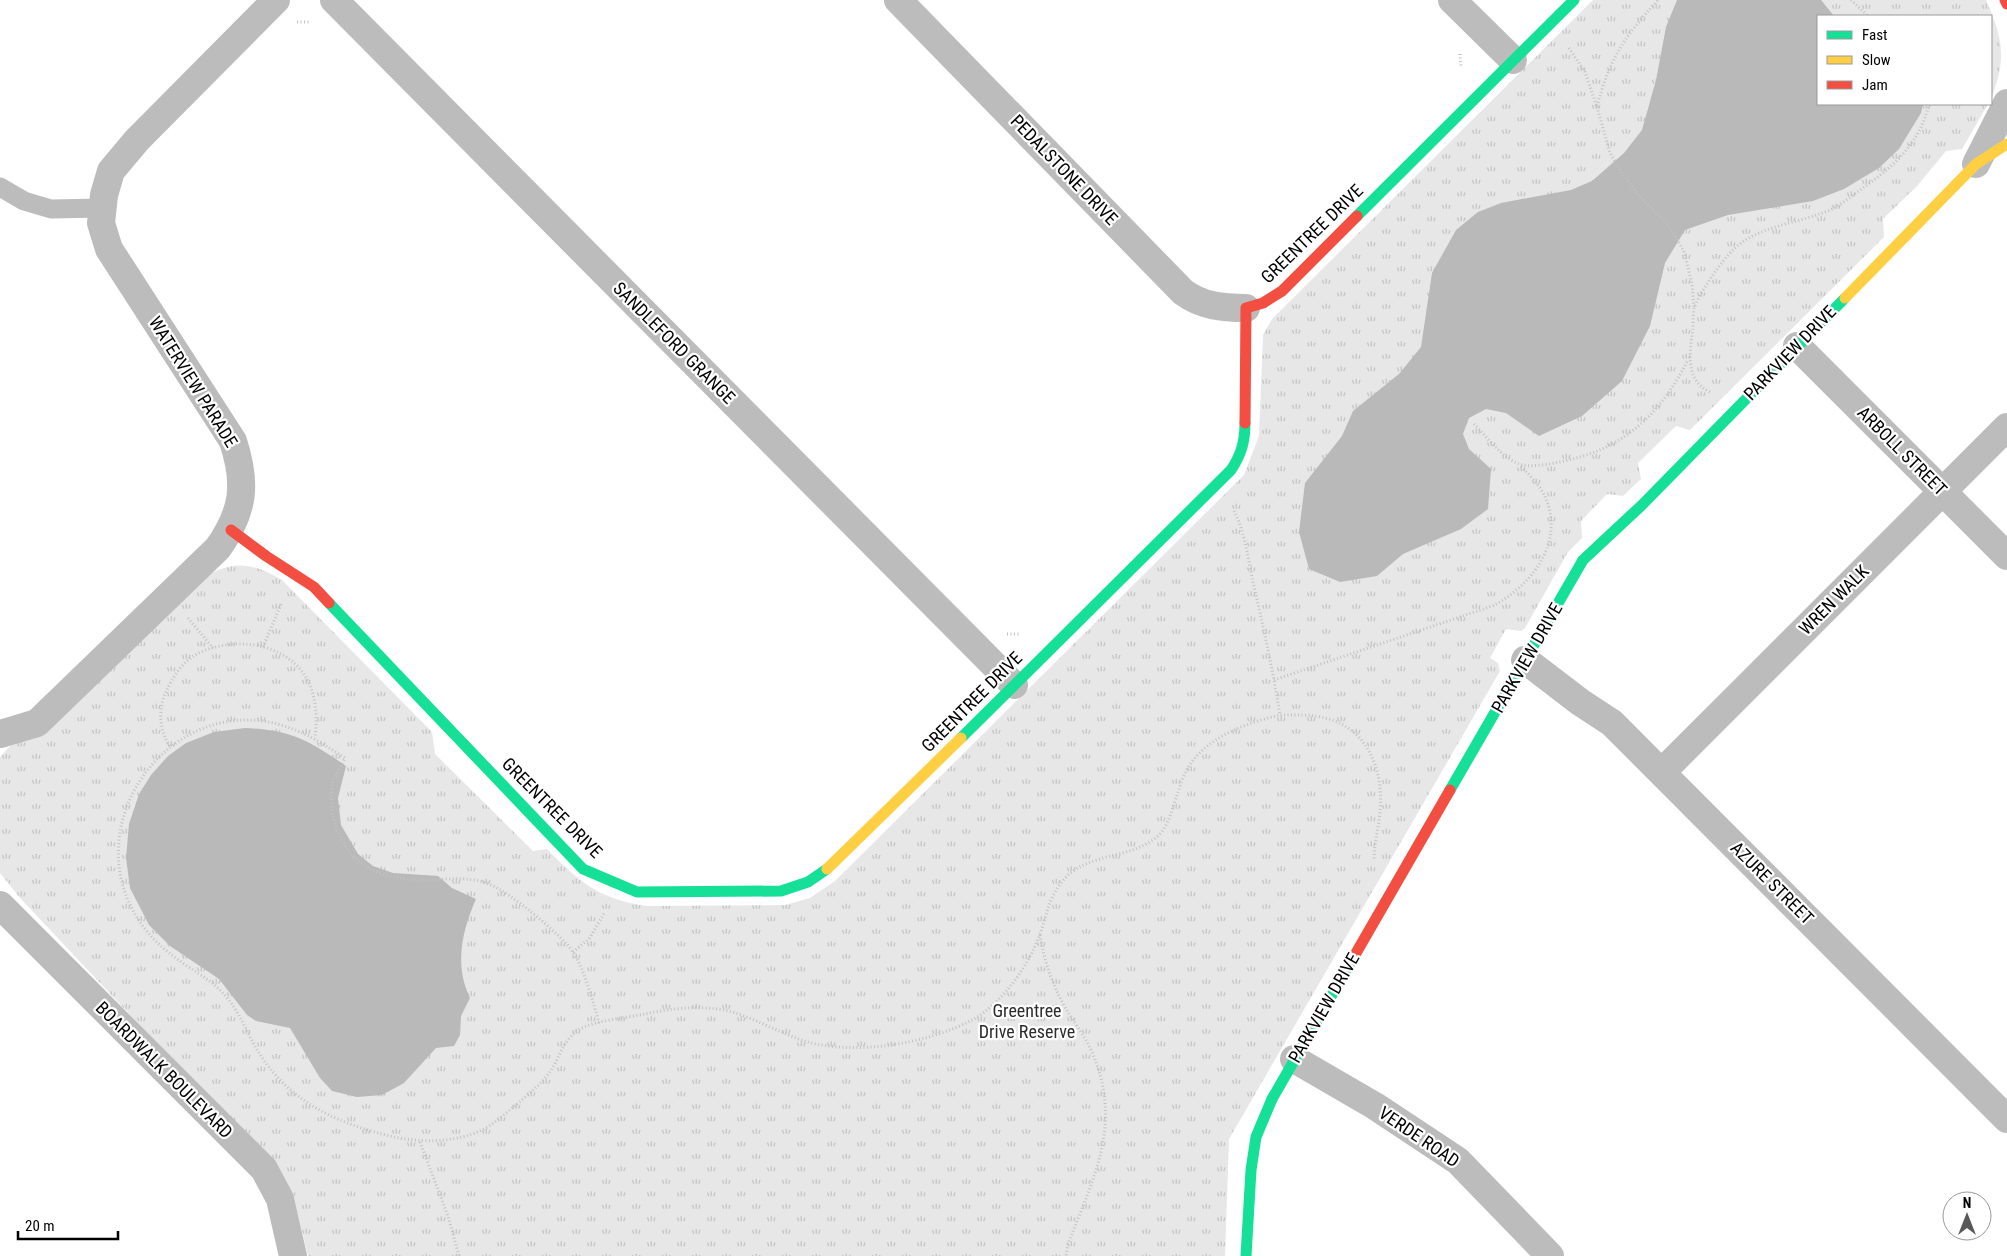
<svg xmlns="http://www.w3.org/2000/svg" width="2007" height="1256" font-family="'Roboto Condensed',sans-serif">
<style>
.grass{fill:url(#grass-tufts)}
.water{fill:#b9b9b9}
.lines{fill:none;stroke-linecap:round;stroke-linejoin:round}
.path{stroke:#c2c2c2;stroke-width:3;stroke-dasharray:1 2.5;stroke-linecap:butt}
.lane{stroke:#bcbcbc;stroke-width:19}
.street{stroke:#bcbcbc;stroke-width:28}
.fast{stroke:#16e098;stroke-width:11}
.slow{stroke:#ffcf43;stroke-width:11}
.jam{stroke:#f24e42;stroke-width:11}
.labels{text-anchor:middle;stroke-width:4.5;stroke-linejoin:round;paint-order:stroke}
.street-label{font-size:18px;fill:#000;stroke:#fff}
.park-label{font-size:18px;fill:#2b2b2b;stroke:#fff}
</style>
<defs>
<pattern id="grass-tufts" width="24" height="20" patternUnits="userSpaceOnUse" patternTransform="scale(1.25)"><rect width="24" height="20" fill="#e7e7e7"/><path d="M3 7l-1-3M5 7V3M7 7l1-3M15 17l-1-3M17 17v-4M19 17l1-3" fill="none" stroke="#c4c4c4"/></pattern>
</defs>
<rect width="100%" height="100%" fill="#fff"/>
<!-- grass -->
<path class="grass" d="M1593,0H1986C2003,39 2007,58 1991,99V16H1818V104H1988L1962,149L1946,151L1917,186L1883,219L1884,237L1690,430L1676,426L1638,463L1641,479L1623,496L1607,494L1581,521L1582,538L1568,552L1525,628L1521,631L1506,629L1490,658L1498,663L1500,671L1229,1139L1225,1256H308L294,1198L275,1169L21,899L0,873V757L11,745L24,740L203,578C233,559 253,563 282,580L432,732L435,754L533,851L547,849C581,883 597,898 646,906L785,905L810,898L835,881L1244,475L1259,436L1263,335L1272,319Z"/>
<!-- water -->
<g class="water">
<polygon points="1677,0 1821,0 1834,16 1818,16 1818,104 1923,104 1921,113 1899,149 1879,168 1844,189 1813,201 1728,215 1685,230 1665,263 1650,326 1622,381 1582,416 1539,436 1506,413 1486,409 1469,418 1463,434 1469,449 1491,469 1488,509 1461,529 1403,554 1377,576 1340,582 1309,569 1299,532 1305,483 1342,436 1353,411 1399,374 1421,347 1432,273 1456,230 1478,212 1501,203 1571,190 1592,181 1624,153 1642,130 1656,80 1666,27"/>
<path d="M245,728C292,730 308,740 346,766L338,798L341,825L358,854L373,866L393,873L438,876L452,888L476,899C462,931 454,965 470,998L461,1016L460,1035L454,1046L436,1048L404,1083L382,1095L357,1097L332,1091L320,1078L290,1028L256,1021L247,1015L219,979L170,946L149,925L130,888L126,858L129,824L139,794L151,775L168,756L186,743L214,732Z"/>
</g>
<g class="lines">
<!-- path -->
<g class="path">
<polyline points="1851,0 1868,16"/>
<polyline points="297,22 311,22"/>
<path d="M1569,48L1585,72L1597,107C1609,59 1625,36 1658,0"/>
<polyline points="1460,54 1461,68"/>
<polyline points="1597,107 1610,153 1622,173 1640,197 1666,222 1684,251 1692,284 1694,308"/>
<path d="M1710,392C1684,380 1690,351 1693,328C1693,322 1693,315 1694,309C1698,295 1722,260 1734,249C1758,226 1795,224 1825,212C1837,208 1849,198 1860,190C1892,168 1920,144 1929,104"/>
<path d="M1474,424C1487,437 1501,457 1519,464C1527,468 1551,464 1560,462C1624,449 1659,416 1688,360"/>
<path d="M1234,511C1245,532 1248,559 1253,582C1263,626 1273,670 1280,715C1295,715 1310,714 1325,718C1368,728 1384,771 1380,811C1379,827 1374,843 1374,860"/>
<polyline points="188,618 213,648"/>
<polyline points="1007,634 1021,634"/>
<polyline points="263,647 282,602"/>
<path d="M1274,680L1495,605C1532,584 1564,544 1546,499C1541,486 1529,475 1520,465"/>
<path d="M170,746C159,731 158,709 166,692C172,678 183,661 197,654C228,638 275,640 300,669C316,688 318,715 315,738"/>
<path d="M1040,935C1045,963 1051,982 1065,1007C1073,1021 1084,1035 1091,1050C1124,1123 1094,1176 1068,1244L1066,1256"/>
<polyline points="573,952 589,939 605,912"/>
<path d="M599,1023C593,1002 585,971 573,952C563,936 509,892 491,885C469,875 446,880 424,880C400,880 374,875 356,859C348,854 343,842 339,834C332,818 329,799 333,782C335,774 342,765 345,758C319,741 294,725 262,721C168,709 92,810 127,898C140,929 159,947 187,966C204,977 215,983 229,1000C242,1017 249,1038 261,1056C292,1103 337,1123 390,1136C419,1143 452,1143 480,1131C493,1125 506,1113 517,1104C529,1094 541,1084 550,1072C560,1057 564,1037 582,1028C598,1020 626,1018 645,1014C673,1008 707,1004 736,1013C759,1021 781,1033 804,1041C854,1056 928,1044 974,1019C1003,1002 1029,965 1040,934C1048,913 1047,902 1061,883C1085,851 1129,861 1158,836C1169,825 1172,809 1177,795C1180,787 1183,777 1187,769C1206,737 1246,723 1280,715"/>
<polyline points="420,1142 448,1216 459,1256"/>
</g>
<!-- lane -->
<polyline class="lane" points="0,187 24,201 51,209 103,208"/>
<!-- street -->
<g class="street">
<polyline points="334,0 1014,685"/>
<path d="M898,0L1183,292C1202,306 1222,308 1246,308"/>
<polyline points="1452,0 1513,60"/>
<polyline points="1976,164 2007,103"/>
<polyline points="1797,346 2007,556"/>
<polyline points="1525,660 1580,702 1612,723 2007,1119"/>
<path d="M0,734L37,723L218,548C244,511 247,484 233,441L109,249L101,223L104,195L111,171L137,140L276,0"/>
<polyline points="1662,772 2007,427"/>
<polyline points="0,905 264,1169 280,1199 293,1256"/>
<polyline points="1294,1059 1375,1106 1458,1161 1550,1256"/>
</g>
<!-- fast -->
<g class="fast">
<polyline points="1357,216 1574,0"/>
<polyline points="329,603 583,869 637,892 781,891 808,882 827,869"/>
<path d="M961,738L1231,470C1241,455 1245,442 1245,423"/>
<polyline points="1450,790 1583,560 1642,505 1845,298"/>
<polyline points="1246,1256 1251,1170 1256,1137 1272,1099 1352,960"/>
</g>
<!-- slow -->
<g class="slow">
<polyline points="1845,298 1976,164 2007,144"/>
<polyline points="827,869 961,738"/>
</g>
<!-- jam -->
<g class="jam">
<polyline points="2005,0 2007,4"/>
<polyline points="1245,423 1246,308 1263,303 1282,291 1357,216"/>
<polyline points="231,530 266,556 314,587 329,603"/>
<polyline points="1352,960 1450,790"/>
</g>
</g>
<g class="labels">
<!-- street labels -->
<g class="street-label">
<text transform="translate(1064 170) rotate(46)" y="6">PEDALSTONE DRIVE</text>
<text transform="translate(1312 234) rotate(-44)" y="6">GREENTREE DRIVE</text>
<text transform="translate(674 343) rotate(45)" y="6">SANDLEFORD GRANGE</text>
<text transform="translate(1790 353) rotate(-46)" y="6">PARKVIEW DRIVE</text>
<text transform="translate(193 382) rotate(58)" y="6">WATERVIEW PARADE</text>
<text transform="translate(1902 451) rotate(45)" y="6">ARBOLL STREET</text>
<text transform="translate(1834 600) rotate(-45)" y="6">WREN WALK</text>
<text transform="translate(1527 658) rotate(-60)" y="6">PARKVIEW DRIVE</text>
<text transform="translate(972 702) rotate(-45)" y="6">GREENTREE DRIVE</text>
<text transform="translate(552 808) rotate(45)" y="6">GREENTREE DRIVE</text>
<text transform="translate(1772 883) rotate(45)" y="6">AZURE STREET</text>
<text transform="translate(1324 1008) rotate(-60)" y="6">PARKVIEW DRIVE</text>
<text transform="translate(164 1070) rotate(45)" y="6">BOARDWALK BOULEVARD</text>
<text transform="translate(1419 1137) rotate(34)" y="6">VERDE ROAD</text>
</g>
<!-- park labels -->
<g class="park-label">
<text x="1027" y="1017">Greentree<tspan x="1027" dy="21">Drive Reserve</tspan></text>
</g>
</g>
<!-- legend -->
<rect x="1817" y="15" width="175" height="90" fill="#ffffff" stroke="#999999"/>
<rect x="1827" y="31" width="25" height="8" fill="#16e098" stroke="#999999"/>
<text x="1862" y="40" font-size="15" fill="#000000">Fast</text>
<rect x="1827" y="56" width="25" height="8" fill="#ffcf43" stroke="#999999"/>
<text x="1862" y="65" font-size="15" fill="#000000">Slow</text>
<rect x="1827" y="81" width="25" height="8" fill="#f24e42" stroke="#999999"/>
<text x="1862" y="90" font-size="15" fill="#000000">Jam</text>
<!-- north arrow -->
<g transform="translate(1967 1216)"><circle r="24" fill="#ffffff" stroke="#999999"/>
<path d="M0-4L9 19L0 12L-9 19Z" fill="#595959"/>
<text y="-8" font-size="14" font-weight="bold" text-anchor="middle" fill="#000000">N</text>
</g>
<!-- scale -->
<path d="M18 1231v8h100v-8" fill="none" stroke="#000000" stroke-width="2.5"/>
<text x="25" y="1231" font-size="15" fill="#000000" stroke="#ffffff" stroke-width="4" paint-order="stroke">20 m</text>
</svg>
